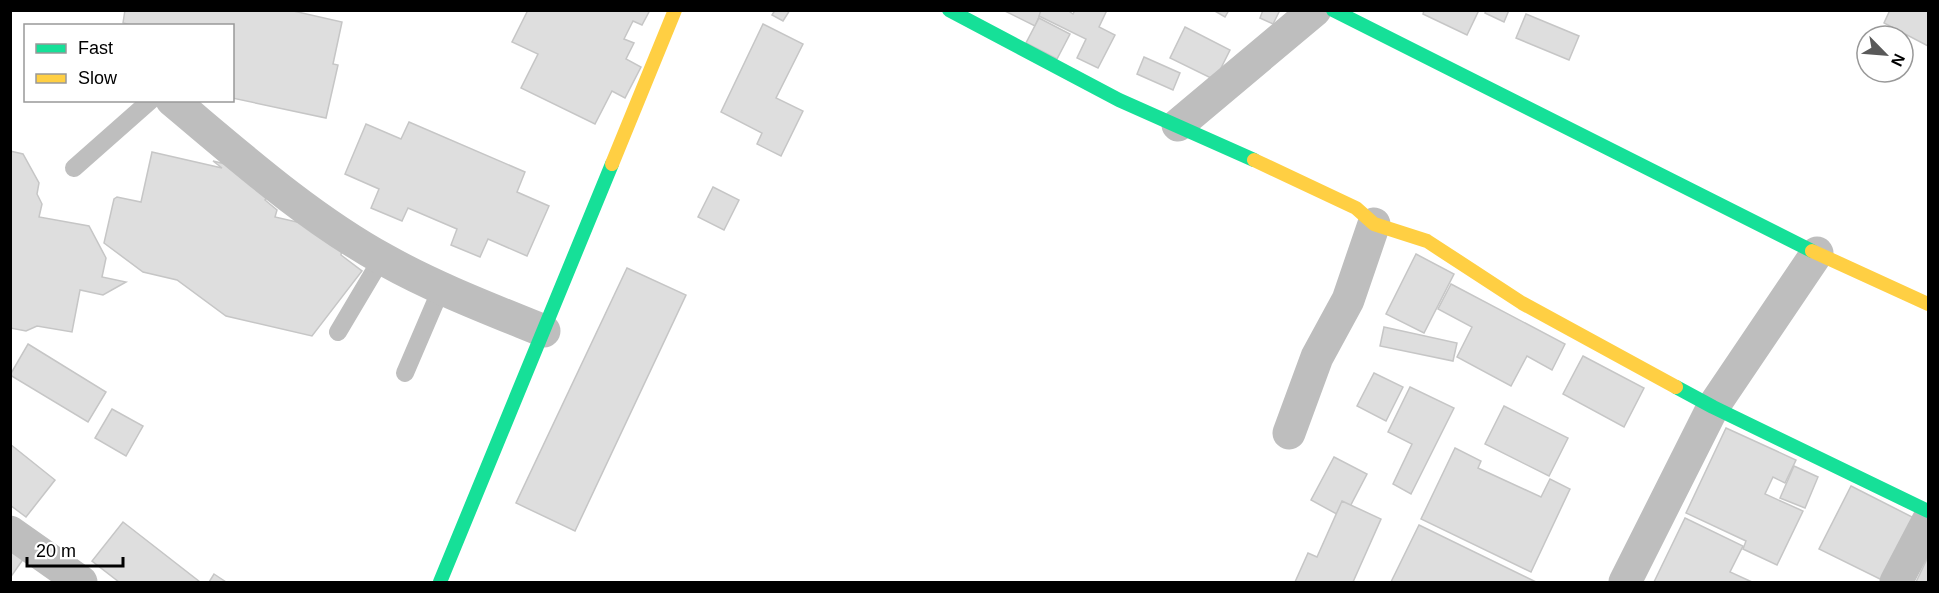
<svg xmlns="http://www.w3.org/2000/svg" width="1939" height="593" font-family="Arial,sans-serif">
<style>
.building{fill:#dedede;stroke:#c6c6c6;stroke-width:1.5}
.lines{fill:none;stroke-linecap:round;stroke-linejoin:round}
.lane{stroke:#bebebe;stroke-width:18}
.street{stroke:#bebebe;stroke-width:33}
.fast{stroke:#16e098;stroke-width:14}
.slow{stroke:#ffcf43;stroke-width:14}
</style>
<rect width="100%" height="100%" fill="#fff"/>
<!-- building -->
<g class="building">
<polygon points="125,10 289,10 342,22 333,64 338,65 326,118 232,98 232,26 136,26 123,23"/>
<polygon points="528,10 650,10 642,25 633,21 624,39 634,43 626,59 641,67 625,98 612,91 595,124 521,88 538,54 512,42"/>
<polygon points="775,10 790,10 783,21 772,15"/>
<polygon points="1003,10 1042,10 1035,26"/>
<polygon points="1041,10 1067,10 1073,14 1075,10 1107,10 1099,27 1115,35 1098,68 1077,58 1086,39 1039,16"/>
<polygon points="1213,10 1229,10 1225,17"/>
<polygon points="1263,10 1280,10 1273,24 1260,18"/>
<polygon points="1424,10 1479,10 1467,35 1423,14"/>
<polygon points="1486,10 1509,10 1504,22 1485,13"/>
<polygon points="1890,10 1928,10 1928,46 1884,23"/>
<polygon points="1526,14 1579,36 1569,60 1516,38"/>
<polygon points="1039,18 1070,34 1057,59 1026,43"/>
<polygon points="763,24 803,44 776,98 803,111 781,156 757,144 762,133 721,112"/>
<polygon points="1185,27 1230,50 1215,80 1170,58"/>
<polygon points="1144,57 1180,73 1173,90 1137,74"/>
<polygon points="409,122 525,172 517,192 549,206 527,256 488,239 480,257 451,245 457,229 408,208 402,221 371,208 379,189 345,174 366,124 401,139"/>
<polygon points="10,151 23,154 39,183 37,194 42,204 39,217 89,226 106,258 102,277 126,282 103,295 80,290 72,332 37,326 26,331 10,328"/>
<polygon points="152,152 222,168 213,161 250,170 274,188 265,200 277,210 275,217 327,229 343,242 341,255 362,271 312,336 226,316 177,280 143,272 104,243 114,199 117,197 141,202"/>
<polygon points="713,187 739,200 724,230 698,217"/>
<polygon points="1416,254 1454,274 1424,333 1386,314"/>
<polygon points="627,268 686,295 575,531 516,503"/>
<polygon points="1451,284 1565,344 1552,370 1527,356 1511,386 1457,357 1472,327 1438,309"/>
<polygon points="1384,327 1457,343 1453,361 1380,346"/>
<polygon points="28,344 106,392 88,422 10,375"/>
<polygon points="1583,356 1644,388 1624,427 1563,394"/>
<polygon points="1374,373 1403,387 1386,421 1357,406"/>
<polygon points="1410,387 1454,408 1411,494 1393,484 1412,444 1388,432"/>
<polygon points="1504,406 1568,438 1549,476 1485,444"/>
<polygon points="112,409 143,426 126,456 95,438"/>
<polygon points="1726,428 1796,460 1785,483 1773,477 1765,494 1803,511 1777,565 1743,549 1746,541 1686,513"/>
<polygon points="10,444 55,480 26,517 10,505"/>
<polygon points="1455,448 1481,461 1478,468 1541,497 1550,479 1570,489 1531,572 1421,519"/>
<polygon points="1334,457 1367,474 1344,518 1311,500"/>
<polygon points="1794,466 1818,477 1805,508 1780,498"/>
<polygon points="1851,486 1920,521 1886,582 1819,549"/>
<polygon points="1342,501 1381,519 1353,582 1295,582 1308,553 1317,557"/>
<polygon points="1685,518 1743,546 1730,572 1752,582 1654,582"/>
<polygon points="123,522 200,582 119,582 92,561"/>
<polygon points="1419,525 1536,582 1391,582"/>
<polygon points="10,538 29,551 10,578"/>
<polygon points="1928,557 1928,582 1916,582"/>
<polygon points="214,574 226,582 209,582"/>
</g>
<g class="lines">
<!-- lane -->
<g class="lane">
<polyline points="74,168 151,100"/>
<polyline points="338,332 382,258"/>
<polyline points="405,373 441,289"/>
</g>
<!-- street -->
<g class="street">
<path d="M172,100C239,156 307,217 385,260C435,288 490,309 544,331"/>
<polyline points="1178,125 1315,10"/>
<polyline points="1289,433 1317,357 1348,300 1374,224"/>
<polyline points="10,532 81,582"/>
<polyline points="1625,582 1713,407 1817,253"/>
<polyline points="1896,582 1928,521"/>
</g>
<!-- fast -->
<g class="fast">
<polyline points="949,10 1119,100 1254,160"/>
<polyline points="1333,10 1812,251"/>
<polyline points="1676,387 1713,407 1928,511"/>
<polyline points="440,582 612,164"/>
</g>
<!-- slow -->
<g class="slow">
<polyline points="1254,160 1356,208 1374,224 1427,241 1522,303 1676,387"/>
<polyline points="612,164 675,10"/>
<polyline points="1812,251 1928,304"/>
</g>
</g>
<!-- border -->
<rect width="1939" height="593" fill="none" stroke="#000000" stroke-width="24"/>
<!-- legend -->
<rect x="24" y="24" width="210" height="78" fill="#ffffff" stroke="#999999" stroke-width="1.5"/>
<rect x="36" y="44" width="30" height="9" fill="#16e098" stroke="#999999" stroke-width="1.5"/>
<text x="78" y="54" font-size="18" fill="#000000">Fast</text>
<rect x="36" y="74" width="30" height="9" fill="#ffcf43" stroke="#999999" stroke-width="1.5"/>
<text x="78" y="84" font-size="18" fill="#000000">Slow</text>
<!-- north arrow -->
<g transform="translate(1885 54) rotate(115)"><circle r="28" fill="#ffffff" stroke="#999999" stroke-width="1.5"/>
<path d="M0-4.5L10 22L0 15L-10 22Z" fill="#595959"/>
<text y="-9" font-size="16" font-weight="bold" text-anchor="middle" fill="#000000">N</text>
</g>
<!-- scale -->
<path d="M27 557v9h96v-9" fill="none" stroke="#000000" stroke-width="3"/>
<text x="36" y="557" font-size="18" fill="#000000" stroke="#ffffff" stroke-width="4.5" paint-order="stroke">20 m</text>
</svg>
